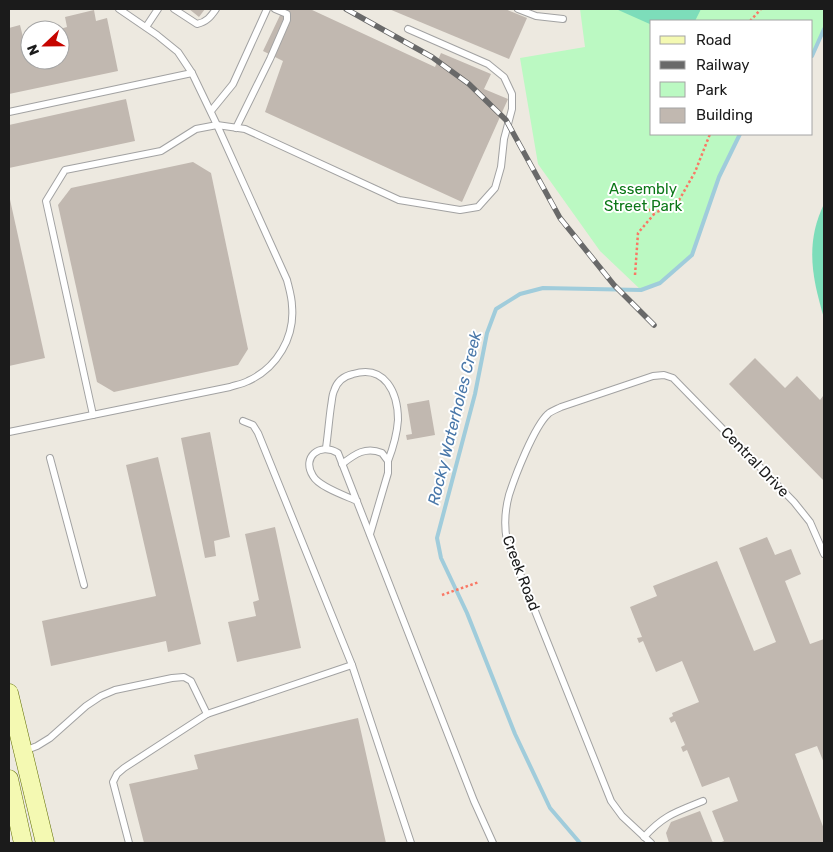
<svg xmlns="http://www.w3.org/2000/svg" width="833" height="852" font-family="Rubik,sans-serif">
<style>
.park{fill:#bbf9c2}
.pitch{fill:#7dddba}
.lines{fill:none;stroke-linecap:round;stroke-linejoin:round}
.stream{stroke:#a0ccdb;stroke-width:4}
.building{fill:#c1b8b0}
.service-casing{stroke:#a2a2a2;stroke-width:8}
.secondary-casing{stroke:#616f05;stroke-width:19}
.path{stroke:#f97865;stroke-width:2.5;stroke-dasharray:2.5 2.5;stroke-linecap:butt}
.service{stroke:#fff;stroke-width:6}
.secondary{stroke:#f4f9b2;stroke-width:18}
.rail-casing{stroke:#696969;stroke-width:5.5}
.rail{stroke:#fff;stroke-width:4;stroke-dasharray:11;stroke-linecap:butt}
.labels{text-anchor:middle;stroke-width:4;stroke-linejoin:round;paint-order:stroke}
.park-label{font-size:15px;fill:#0b7717;stroke:#fff}
.street-label{font-size:15px;fill:#1b1b1b;stroke:#fff}
.water-label{font-size:16px;font-style:italic;fill:#4977a9;stroke:#fff}
</style>
<rect width="100%" height="100%" fill="#ede9e0"/>
<!-- park -->
<polygon class="park" points="580,9 824,9 824,29 812,56 812,21 652,21 652,134 740,134 719,177 692,255 660,283 641,290 600,251 538,164 520,58 585,47"/>
<!-- pitch -->
<g class="pitch">
<polygon points="616,9 701,9 695,21 652,21 652,25"/>
<path d="M824,204V318C812,278 805,243 824,204Z"/>
</g>
<g class="lines">
<!-- stream -->
<g class="stream">
<polyline points="812,56 824,29"/>
<polyline points="580,843 550,808 515,734 467,613 441,558 437,538 475,394 487,333 496,309 520,294 543,288 641,290 660,283 692,255 719,177 740,134"/>
</g>
</g>
<!-- building -->
<g class="building">
<polygon points="189,9 205,9 199,17"/>
<polygon points="283,9 310,9 435,67 441,53 491,74 484,89 508,99 462,202 265,112 283,61 263,51"/>
<polygon points="389,9 505,9 527,18 509,59"/>
<polygon points="94,10 96,21 107,18 118,71 9,94 9,28 20,25 23,37 30,35 30,60 60,60 60,29 67,27 65,17"/>
<polygon points="126,99 135,141 9,168 9,125"/>
<polygon points="193,162 211,173 248,349 238,365 114,392 97,382 58,205 71,188"/>
<polygon points="9,195 45,358 9,366"/>
<polygon points="755,358 785,388 797,376 820,400 823,396 824,397 824,481 729,384"/>
<polygon points="429,400 435,435 407,440 406,435 412,434 407,404"/>
<polygon points="210,432 230,537 214,541 216,556 205,558 181,438"/>
<polygon points="158,457 201,644 168,652 166,641 51,666 42,621 156,596 126,465"/>
<polygon points="275,527 301,648 237,662 228,622 256,616 253,602 259,600 245,534"/>
<polygon points="767,537 775,555 791,549 801,574 785,581 810,644 824,639 824,763 817,746 795,754 824,829 824,843 719,843 724,841 712,811 738,801 729,777 702,787 687,750 683,752 681,747 685,745 675,721 671,723 669,718 673,716 672,713 699,702 682,661 656,672 643,641 639,643 637,638 642,637 630,607 657,596 653,586 717,561 754,651 776,642 739,548"/>
<polygon points="358,718 386,843 144,843 129,784 198,769 194,755"/>
<polygon points="700,811 713,843 669,843 666,833 671,822"/>
</g>
<g class="lines">
<defs>
<g id="service">
<path d="M174,9L197,24C207,22 211,16 216,9"/>
<polyline points="518,9 536,16 563,19"/>
<polyline points="146,27 158,9"/>
<polyline points="211,111 233,84 267,9"/>
<polyline points="9,112 192,73"/>
<polyline points="236,128 270,59 287,20 287,14 275,9"/>
<polyline points="93,415 46,201 65,170 161,151 196,129 217,125 245,129 399,200 460,210 478,207 495,188 501,167 504,139 512,109 512,94 504,77 488,64 408,29"/>
<polyline points="243,421 253,425 258,433 352,665"/>
<path d="M9,432L230,387C236,385 242,384 248,381C277,368 295,337 292,306C292,298 289,288 287,280L217,125L192,73L178,52L157,35L119,9"/>
<path d="M326,448C328,434 329,420 331,406C332,401 332,395 334,391C337,381 344,376 353,374C385,364 398,393 398,420C397,434 393,448 388,461"/>
<polyline points="50,458 84,585"/>
<path d="M342,464C355,454 366,446 382,453L388,461V473L370,534"/>
<path d="M357,501C346,496 319,487 313,476C301,457 320,442 338,453L474,801L493,843"/>
<polyline points="24,751 37,746 50,738 86,706 101,696 115,690 172,678 184,677 191,681 207,714"/>
<path d="M644,837C664,815 676,812 703,801"/>
<polyline points="129,843 113,782 117,774 124,768 207,714 352,665 411,843"/>
<path d="M651,843L622,816L611,801L507,541C504,526 505,510 509,495C515,476 534,427 548,414C551,411 557,409 561,407L653,376L664,375L673,378L794,502L810,522L824,554"/>
</g>
<g id="secondary">
<polyline points="9,693 45,843"/>
<polyline points="9,779 23,843"/>
</g>
</defs>
<!-- service casing -->
<use href="#service" class="service-casing"/>
<!-- secondary casing -->
<use href="#secondary" class="secondary-casing"/>
<!-- path -->
<g class="path">
<polyline points="750,21 761,9"/>
<polyline points="644,207 655,213 678,202 695,172 710,134"/>
<polyline points="635,275 638,233 655,213"/>
<polyline points="442,595 479,582"/>
</g>
<!-- service -->
<use href="#service" class="service"/>
<!-- secondary -->
<use href="#secondary" class="secondary"/>
<defs>
<polyline id="rail" points="346,9 432,57 469,84 506,120 560,218 614,285 654,325"/>
</defs>
<!-- rail casing -->
<use href="#rail" class="rail-casing"/>
<!-- rail -->
<use href="#rail" class="rail"/>
</g>
<g class="labels">
<!-- park labels -->
<g class="park-label">
<text x="643" y="194">Assembly<tspan x="643" dy="17">Street Park</tspan></text>
</g>
<!-- street labels -->
<g class="street-label">
<text transform="translate(755 462) rotate(46)" y="5">Central Drive</text>
<text transform="translate(521 573) rotate(69)" y="5">Creek Road</text>
</g>
<!-- water labels -->
<g class="water-label">
<text transform="translate(454 418) rotate(-76)" y="6">Rocky Waterholes Creek</text>
</g>
</g>
<!-- border -->
<rect width="833" height="852" fill="none" stroke="#1b1b1b" stroke-width="20"/>
<!-- legend -->
<rect x="650" y="20" width="162" height="115" fill="#ffffff" stroke="#a4a4a4"/>
<rect x="660" y="36" width="25" height="8" fill="#f4f9b2" stroke="#a4a4a4"/>
<text x="696" y="45" font-size="15" fill="#1b1b1b">Road</text>
<rect x="660" y="61" width="25" height="8" fill="#696969" stroke="#a4a4a4"/>
<text x="696" y="70" font-size="15" fill="#1b1b1b">Railway</text>
<rect x="660" y="82" width="25" height="15" fill="#bbf9c2" stroke="#a4a4a4"/>
<text x="696" y="95" font-size="15" fill="#1b1b1b">Park</text>
<rect x="660" y="108" width="25" height="15" fill="#c1b8b0" stroke="#a4a4a4"/>
<text x="696" y="120" font-size="15" fill="#1b1b1b">Building</text>
<!-- north arrow -->
<g transform="translate(45 45) rotate(248)"><circle r="24" fill="#ffffff" stroke="#a4a4a4"/>
<path d="M0-4L9 19L0 12L-9 19Z" fill="#c60500"/>
<text y="-8" font-size="14" font-weight="bold" text-anchor="middle" fill="#1b1b1b">N</text>
</g>
</svg>
